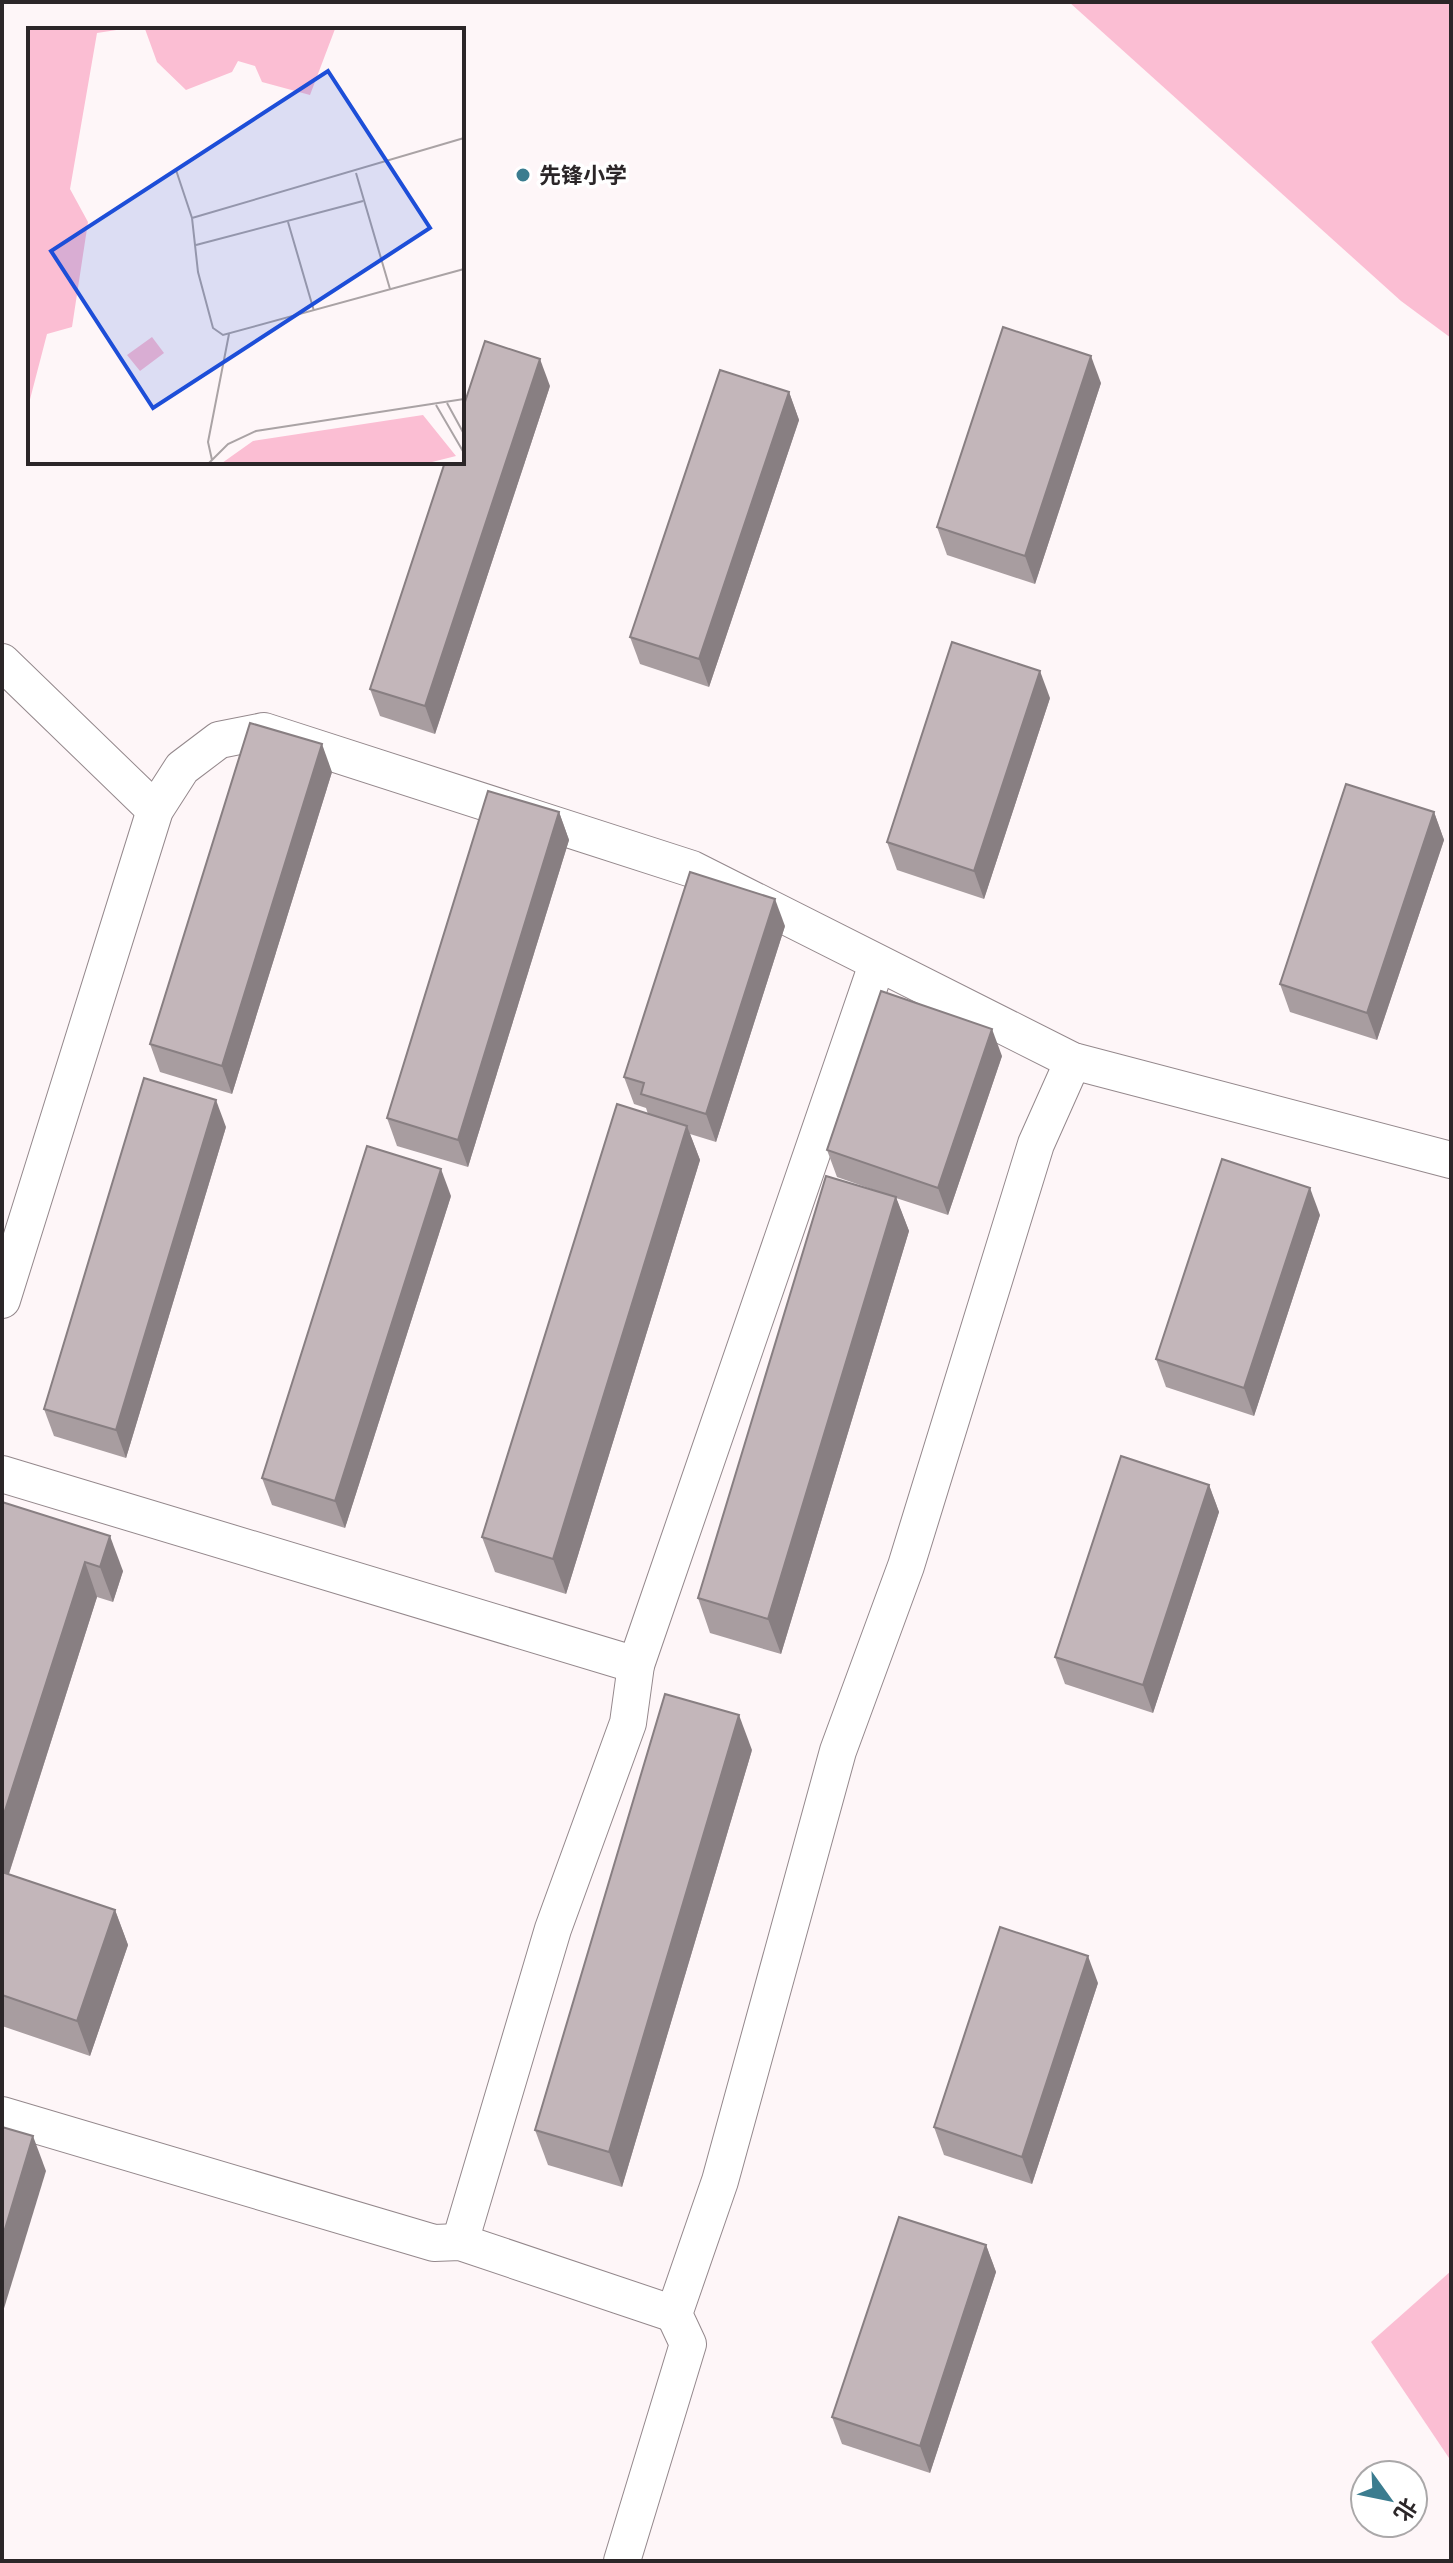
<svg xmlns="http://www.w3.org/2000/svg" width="1453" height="2563" font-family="Commissioner,'Noto Sans SC',sans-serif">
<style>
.green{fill:#fbbed3}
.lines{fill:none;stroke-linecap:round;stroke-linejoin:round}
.minor-casing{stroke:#94888c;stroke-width:38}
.minor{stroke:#fff;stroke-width:36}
.wall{fill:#a89da0}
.shaded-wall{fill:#887f82}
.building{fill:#c3b6ba;stroke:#887f82;stroke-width:2}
.poi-dot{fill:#3b7c8f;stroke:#fff;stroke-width:3}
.labels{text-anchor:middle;stroke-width:7;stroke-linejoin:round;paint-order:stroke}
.poi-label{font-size:22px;font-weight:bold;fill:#2b2628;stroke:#fff;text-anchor:start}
.inset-road{fill:none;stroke:#aaa3a5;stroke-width:2}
.view{fill:#1d4ed8;fill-opacity:0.15;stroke:#1d4ed8;stroke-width:4}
.inset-edge{fill:none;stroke:#2b2628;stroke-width:4}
</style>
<rect width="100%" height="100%" fill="#fef6f8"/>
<!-- green -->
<g class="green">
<polygon points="1069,2 1451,2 1451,338 1401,301"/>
<polygon points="1451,2271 1451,2461 1371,2342"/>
</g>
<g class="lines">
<defs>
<g id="minor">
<polyline points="2,662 155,810"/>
<polyline points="2,1300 155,810 182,768 219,740 264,731 692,869 1073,1061 1451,1160"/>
<polyline points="2,1474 636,1665"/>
<polyline points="2,2115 434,2243 460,2242 674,2314"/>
<polyline points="460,2242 553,1929 628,1723 636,1665 875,970"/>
<polyline points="622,2561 688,2344 674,2314 720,2181 838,1751 906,1566 1036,1144 1073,1061"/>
</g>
</defs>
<!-- minor casing -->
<use href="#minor" class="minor-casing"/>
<!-- minor -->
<use href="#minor" class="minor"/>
</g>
<!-- wall -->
<g class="wall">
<polygon points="200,2 230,2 200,3"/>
<polygon points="1101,383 1035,584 947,555 937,527"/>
<polygon points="550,386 435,734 380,716 370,689"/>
<polygon points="789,392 799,420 709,687 640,664 630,637"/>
<polygon points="1050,698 984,899 897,870 887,842"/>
<polygon points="332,772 232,1094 160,1072 150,1044"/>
<polygon points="559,812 569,840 468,1167 397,1146 387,1118"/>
<polygon points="1434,812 1444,840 1377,1040 1290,1012 1280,984"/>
<polygon points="785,926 716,1142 690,1134 700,1160 566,1594 495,1572 482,1537 648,1114 646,1108 634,1104 624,1077"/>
<polygon points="1002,1056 948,1215 896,1198 909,1231 781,1654 710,1633 698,1598 877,1191 837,1177 827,1150"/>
<polygon points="226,1127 126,1458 54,1436 44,1409"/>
<polygon points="451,1196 345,1528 272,1505 262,1478"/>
<polygon points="1320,1215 1254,1416 1166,1387 1156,1359"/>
<polygon points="1209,1485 1219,1512 1153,1713 1065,1684 1055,1657"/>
<polygon points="2,1502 123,1571 113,1602 97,1597 9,1874 115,1910 128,1945 90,2056 2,2026"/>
<polygon points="752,1750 622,2187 548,2165 535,2130"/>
<polygon points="1098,1983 1032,2184 944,2155 934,2127"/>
<polygon points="986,2245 996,2272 930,2473 842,2444 832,2417"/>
</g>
<!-- shaded-wall -->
<g class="shaded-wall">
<polygon points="1091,356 1101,383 1035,584 1025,556"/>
<polygon points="540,359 550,386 435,734 425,706"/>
<polygon points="789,392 799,420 709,687 699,659"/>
<polygon points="1040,671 1050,698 984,899 974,871"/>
<polygon points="322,744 332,772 232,1094 222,1066"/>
<polygon points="559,812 569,840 468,1167 458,1140"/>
<polygon points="1434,812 1444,840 1377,1040 1367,1013"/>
<polygon points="775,899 785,926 716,1142 706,1114"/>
<polygon points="992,1029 1002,1056 948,1215 938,1188"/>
<polygon points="216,1100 226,1127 126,1458 116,1430"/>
<polygon points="687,1126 700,1160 566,1594 553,1559"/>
<polygon points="441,1169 451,1196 345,1528 335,1501"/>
<polygon points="1310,1188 1320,1215 1254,1416 1244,1388"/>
<polygon points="896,1197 909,1231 781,1654 768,1619"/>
<polygon points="1209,1485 1219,1512 1153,1713 1143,1685"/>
<polygon points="110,1536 123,1571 113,1602 100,1567"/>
<polygon points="85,1562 97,1597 2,1895 2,1820"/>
<polygon points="739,1715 752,1750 622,2187 609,2152"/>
<polygon points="115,1910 128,1945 90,2056 77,2021"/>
<polygon points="1088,1956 1098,1983 1032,2184 1022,2157"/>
<polygon points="33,2136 46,2171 2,2315 2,2239"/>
<polygon points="986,2245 996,2272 930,2473 920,2446"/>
</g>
<!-- building -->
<g class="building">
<polygon points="1003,327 1091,356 1025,556 937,527"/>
<polygon points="485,341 540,359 425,706 370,689 445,462 462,462 462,411"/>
<polygon points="720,370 789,392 699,659 630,637"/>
<polygon points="952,642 1040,671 974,871 887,842"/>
<polygon points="250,723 322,744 222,1066 150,1044"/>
<polygon points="1346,784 1434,812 1367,1013 1280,984"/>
<polygon points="488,791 559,812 458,1140 387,1118"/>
<polygon points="690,872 775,899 706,1114 641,1094 644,1083 624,1077"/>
<polygon points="881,991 992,1029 938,1188 827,1150"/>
<polygon points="144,1078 216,1100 116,1430 44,1409"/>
<polygon points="617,1104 687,1126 553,1559 482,1537"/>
<polygon points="367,1146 441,1169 335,1501 262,1478"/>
<polygon points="1222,1159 1310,1188 1244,1388 1156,1359"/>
<polygon points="826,1176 896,1197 768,1619 698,1598"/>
<polygon points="1121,1456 1209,1485 1143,1685 1055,1657"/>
<polygon points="2,1502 110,1536 100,1567 85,1562 2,1820"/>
<polygon points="665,1694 739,1715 609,2152 535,2130"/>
<polygon points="2,1872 115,1910 77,2021 2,1995"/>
<polygon points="1000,1927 1088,1956 1022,2157 934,2127"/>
<polygon points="2,2127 33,2136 2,2239"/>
<polygon points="899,2217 986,2245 920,2446 832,2417"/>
</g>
<!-- markers -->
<circle class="poi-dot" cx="523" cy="175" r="8"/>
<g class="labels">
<!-- poi labels -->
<g class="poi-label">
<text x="539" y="183">先锋小学</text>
</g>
</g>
<!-- overview -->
<g transform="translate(28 28)">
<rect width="436" height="436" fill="#fef6f8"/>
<path d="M0,1H95L69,5L42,161L60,194L44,299L19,306L0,379ZM117,1H307L282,67L234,54L227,38L210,33L204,44L158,62L129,34ZM124,309L136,325L112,343L99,327ZM395,387L428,428L400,435H194L225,413Z" fill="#fbbed3"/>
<path class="inset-road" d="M148,142L164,190L170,244L185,300L195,307L436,241M328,145L362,261M164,190L436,110M260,194L286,283M168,217L335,173M419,375L436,406M408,377L436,425M184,432L180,414L201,306M181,435L200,416L228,403L436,371"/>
<path class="view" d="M300,43L402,200L125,380L23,223Z"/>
<rect width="436" height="436" class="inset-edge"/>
</g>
<!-- border -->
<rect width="1453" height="2563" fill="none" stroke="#2b2628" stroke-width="8"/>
<!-- north arrow -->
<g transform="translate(1389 2499) rotate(123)"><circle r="38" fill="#ffffff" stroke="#aaa8a9" stroke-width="2"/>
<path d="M0-6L14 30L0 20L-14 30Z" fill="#3b7c8f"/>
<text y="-12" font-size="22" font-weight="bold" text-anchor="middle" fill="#2b2628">北</text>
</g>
</svg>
